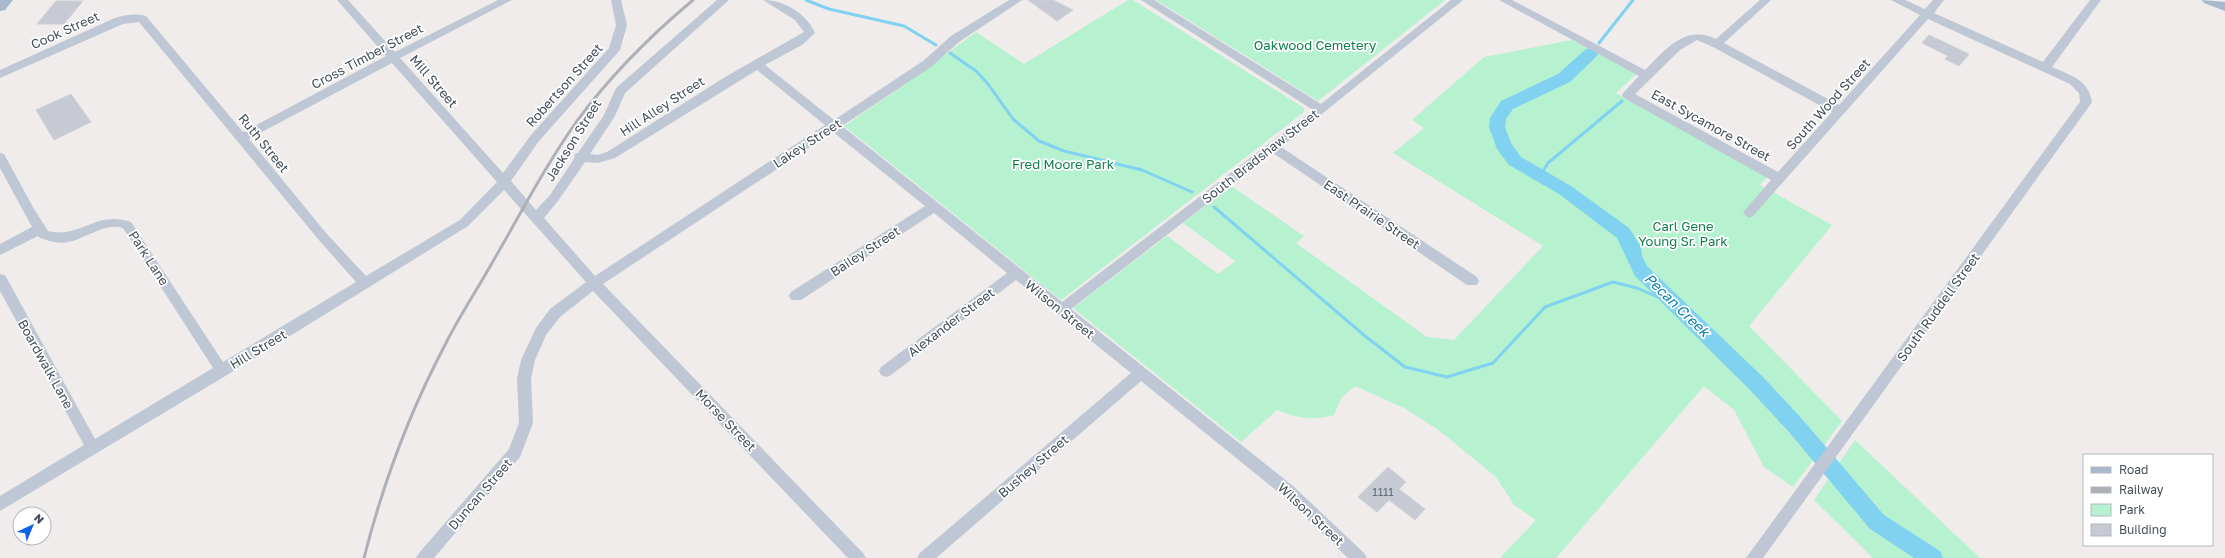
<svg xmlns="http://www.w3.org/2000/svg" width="2225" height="558" font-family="'Golos Text',sans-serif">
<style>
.green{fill:#b6f1d0}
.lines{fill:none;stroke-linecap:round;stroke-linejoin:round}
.stream{stroke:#80d2f0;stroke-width:3}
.river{fill:#80d2f0;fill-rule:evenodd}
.building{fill:#c7cad2;stroke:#cfd1d8}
.minor{fill:#bec7d3;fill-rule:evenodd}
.major{fill:#a9b9cd;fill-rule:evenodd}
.rail{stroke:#adb0b7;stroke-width:3}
.labels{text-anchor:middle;stroke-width:3.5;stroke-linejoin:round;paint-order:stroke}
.number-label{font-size:11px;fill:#646d78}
.street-label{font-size:13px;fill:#434e5a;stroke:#fff}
.park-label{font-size:13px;fill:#117e4e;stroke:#fff}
.water-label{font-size:14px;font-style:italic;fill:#047fac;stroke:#fff}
</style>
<rect width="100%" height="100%" fill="#efeceb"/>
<!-- green -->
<g class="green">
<polygon points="1128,0 1133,0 1304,108 1304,112 1061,300 844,126 903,86 976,32 1024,64"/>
<polygon points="1156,0 1445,0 1318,101"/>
<path d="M1572,40L1636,74L1616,93L1767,177L1760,185L1832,225L1749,326L1842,421L1793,487L1764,467L1734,410L1704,386L1556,558H1500L1536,520L1514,505L1496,477L1440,431L1404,408L1355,386L1341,398L1334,415C1312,421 1297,418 1277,410L1241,442L1073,308L1167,236L1218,274L1235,261L1183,223L1231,186L1304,236L1296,243L1427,337L1454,340L1543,246L1393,153L1424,128L1412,120L1484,57Z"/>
<polygon points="1855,440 1980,558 1873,558 1814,500"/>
</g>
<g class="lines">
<!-- stream -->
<g class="stream">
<polyline points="806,0 829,9 904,26 936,45"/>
<polyline points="1599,43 1633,0"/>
<polyline points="950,53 976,71 988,84 1013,119 1039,141 1064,151 1142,170 1192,192"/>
<polyline points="1544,177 1543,171 1548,163 1622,101"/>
<polyline points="1214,207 1365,336 1405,367 1447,377 1493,363 1545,307 1613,282 1637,288 1678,306"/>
</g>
<!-- river -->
<polygon class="river" points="1591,48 1596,49 1599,53 1596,57 1570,82 1513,109 1506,119 1505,127 1511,143 1521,157 1571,186 1629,228 1641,247 1642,256 1647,266 1764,378 1803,420 1884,515 1940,551 1943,558 1914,558 1870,529 1789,432 1750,390 1635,276 1617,238 1559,194 1509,165 1497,149 1489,127 1490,118 1501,101 1558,74 1586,49"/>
</g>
<!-- building -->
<g class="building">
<polygon points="1028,0 1053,0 1073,10 1057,21"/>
<polygon points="56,1 83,1 64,24 37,24"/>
<polygon points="1929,35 1969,54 1959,66 1945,59 1948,56 1922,43"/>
<polygon points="71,94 91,122 54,140 36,110"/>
<polygon points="1388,467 1406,482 1399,489 1425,509 1415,520 1389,500 1377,512 1358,497"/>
</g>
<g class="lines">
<!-- minor -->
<g class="minor">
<path d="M337,0H348L395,52L498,0H512L400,58L503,173L531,135L609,48L616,25L611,0H621L627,25L620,50L539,141L511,181L536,210L550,195L574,159L575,154L578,153L604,115L616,88L717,0H729L625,93L615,116L590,154L598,155L607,152L725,77L804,32L795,20L763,0C784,0 806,13 815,33L802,45L765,65L834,120L923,61L951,36L1009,0H1022L959,42L931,67L842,126L1062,302L1313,110L1141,0H1154L1321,104L1451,0H1463L1281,147L1477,277L1479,281L1477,285H1467L1273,153L1071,309L1293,486L1364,553L1367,558H1348L1283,496L1141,381L936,558H917L920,553L1131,373L1016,280L891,375L886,377L881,375L879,371L881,367L1007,273L934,213L801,300H791L789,296L791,292L925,206L833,132L603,284L863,553L866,558H848L593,291L560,317L546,335L535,360L531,379L533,423L520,457L434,558H416L419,553L509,449L519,423L517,379L521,360L536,328L550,309L586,282L504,190L468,226L227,375L0,511V496L84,445L0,291V274L5,275L95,439L213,368L123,228C104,222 86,239 68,242C58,244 49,241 40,238L38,236L0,255V244L32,227L0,168V153L4,154L34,209L48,231C81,239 95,210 131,222L223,362L356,282L318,239L139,22L123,24L0,78V70L115,18C125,15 135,13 146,16L243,132L386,56ZM392,63L497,182L460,220L366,276L326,233L249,139ZM757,70L825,125L595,276L544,218L558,201L585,162L598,163L615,158Z"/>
<path d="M1499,0H1512L1645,70C1666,49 1685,24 1716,39L1760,0H1771L1724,43L1839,105L1920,15L1891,0H1905L1925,9L1933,0H1944L1934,13L2043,62L2090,0H2101L2052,67C2070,75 2089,80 2092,102L2090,105L1763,558H1746L2080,102L2079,93L2070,84L1928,19L1753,216L1749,218L1743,213L1745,210L1771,180L1624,98L1622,95L1624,92L1639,76ZM1697,40L1713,47L1832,112L1778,172L1635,94L1680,50Z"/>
</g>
<!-- major -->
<g class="major">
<polygon points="0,0 13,0 5,10 0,11"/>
<polygon points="2202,0 2225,2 2225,11 2204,3"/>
</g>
<!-- rail -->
<path class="rail" d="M364,558C383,483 410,411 446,343C460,315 477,290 492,263C520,215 545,166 577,121C610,76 650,36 693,0"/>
</g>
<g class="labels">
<!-- number labels -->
<g class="number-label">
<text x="1383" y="496">1111</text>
</g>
<!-- street labels -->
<g class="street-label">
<text transform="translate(65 30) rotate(-24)" y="5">Cook Street</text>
<text transform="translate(367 56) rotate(-28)" y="5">Cross Timber Street</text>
<text transform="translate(434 81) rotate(49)" y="5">Mill Street</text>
<text transform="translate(564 85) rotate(-48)" y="5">Robertson Street</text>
<text transform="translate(1828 104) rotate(-48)" y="5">South Wood Street</text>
<text transform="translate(662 106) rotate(-33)" y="5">Hill Alley Street</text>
<text transform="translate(1711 125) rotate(29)" y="5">East Sycamore Street</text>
<text transform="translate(573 140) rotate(-58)" y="5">Jackson Street</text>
<text transform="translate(264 143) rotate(51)" y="5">Ruth Street</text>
<text transform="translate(807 143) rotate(-33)" y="5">Lakey Street</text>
<text transform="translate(1260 156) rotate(-38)" y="5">South Bradshaw Street</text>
<text transform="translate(1372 214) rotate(34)" y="5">East Prairie Street</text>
<text transform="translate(865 251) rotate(-33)" y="5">Bailey Street</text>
<text transform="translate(149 258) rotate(57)" y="5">Park Lane</text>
<text transform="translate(1938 307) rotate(-54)" y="5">South Ruddell Street</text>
<text transform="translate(1060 309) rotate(39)" y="5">Wilson Street</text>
<text transform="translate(951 322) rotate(-37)" y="5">Alexander Street</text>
<text transform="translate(258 349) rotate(-31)" y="5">Hill Street</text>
<text transform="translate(46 364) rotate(61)" y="5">Boardwalk Lane</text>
<text transform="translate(726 420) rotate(46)" y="5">Morse Street</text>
<text transform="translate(1033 466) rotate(-41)" y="5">Bushey Street</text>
<text transform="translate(480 494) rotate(-49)" y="5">Duncan Street</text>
<text transform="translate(1311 514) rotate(43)" y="5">Wilson Street</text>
</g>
<!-- park labels -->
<g class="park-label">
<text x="1315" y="50">Oakwood Cemetery</text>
<text x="1063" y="169">Fred Moore Park</text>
<text x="1683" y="231">Carl Gene<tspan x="1683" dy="15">Young Sr. Park</tspan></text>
</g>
<!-- water labels -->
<g class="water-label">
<text transform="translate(1677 305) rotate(44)" y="5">Pecan Creek</text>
</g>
</g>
<!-- legend -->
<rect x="2083" y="454" width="130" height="92" fill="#ffffff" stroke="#b4b8bd"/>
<rect x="2091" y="467" width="20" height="6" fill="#a9b9cd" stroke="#b4b8bd"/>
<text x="2119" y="474" font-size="12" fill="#434e5a">Road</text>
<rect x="2091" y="487" width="20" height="6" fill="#adb0b7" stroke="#b4b8bd"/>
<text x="2119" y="494" font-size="12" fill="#434e5a">Railway</text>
<rect x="2091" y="504" width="20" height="12" fill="#b6f1d0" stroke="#b4b8bd"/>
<text x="2119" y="514" font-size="12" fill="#434e5a">Park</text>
<rect x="2091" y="524" width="20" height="12" fill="#c7cad2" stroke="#b4b8bd"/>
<text x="2119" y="534" font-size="12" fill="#434e5a">Building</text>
<!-- north arrow -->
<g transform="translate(32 526) rotate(44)"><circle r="19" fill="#ffffff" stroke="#b4b8bd"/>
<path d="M0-3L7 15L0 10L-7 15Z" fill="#0e60e6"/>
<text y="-6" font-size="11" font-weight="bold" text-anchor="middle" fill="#434e5a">N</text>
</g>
</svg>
